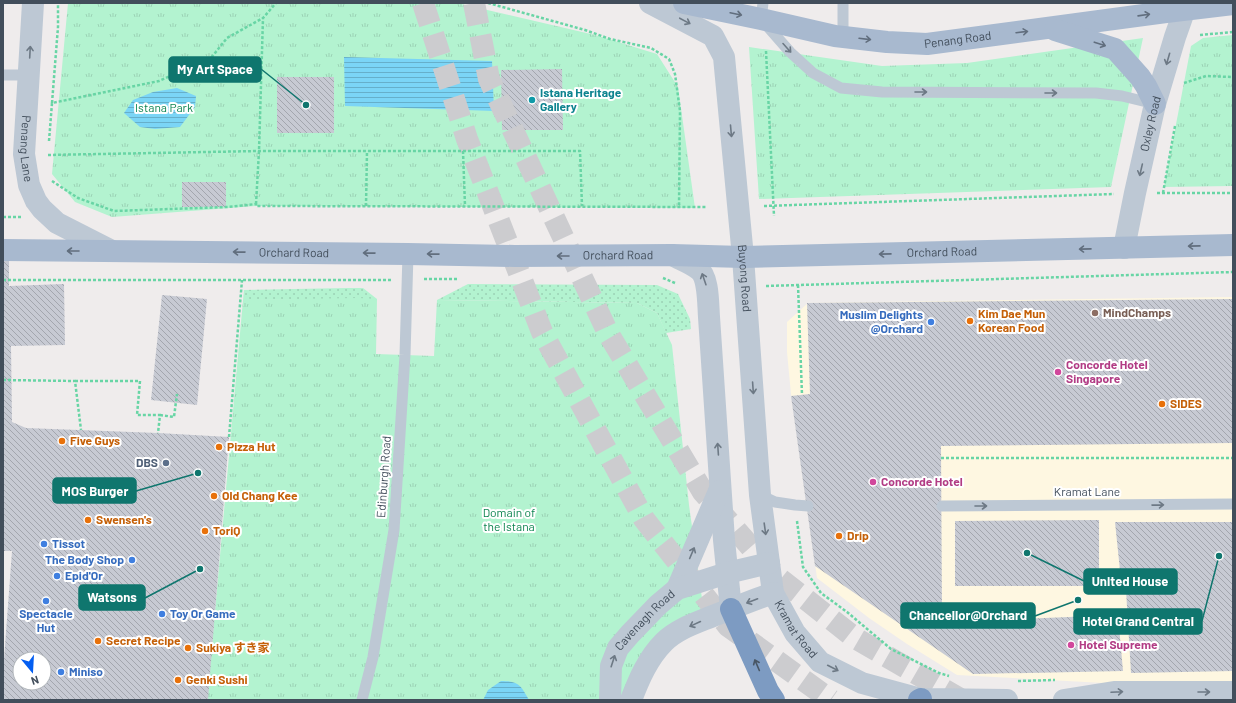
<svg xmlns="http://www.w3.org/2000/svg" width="1236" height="703" font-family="Barlow,'Noto Sans SC','Noto Sans JP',sans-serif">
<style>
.commercial{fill:#fef7e1}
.grass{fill:url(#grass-dots)}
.park{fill:url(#park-tufts)}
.water{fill:url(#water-rules)}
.building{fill:url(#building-back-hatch);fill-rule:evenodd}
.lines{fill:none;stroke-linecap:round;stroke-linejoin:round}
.motorway-tunnel{stroke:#cccccf;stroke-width:22;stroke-dasharray:22 11;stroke-linecap:butt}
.path{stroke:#68d5a5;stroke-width:2.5;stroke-dasharray:3 2;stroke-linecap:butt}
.service{stroke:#bdc8d4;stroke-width:11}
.tertiary{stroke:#bdc8d4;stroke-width:22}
.primary{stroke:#a8b9cf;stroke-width:22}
.motorway{stroke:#7d9bc2;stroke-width:22}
.oneway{stroke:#616e7e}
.oneway2{stroke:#6d7985}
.oneway3{stroke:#485665}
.culture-dot{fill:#0f9aa8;stroke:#fff;stroke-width:1.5}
.education-dot{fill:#8d6e63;stroke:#fff;stroke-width:1.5}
.food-dot{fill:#e8710a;stroke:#fff;stroke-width:1.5}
.shop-dot{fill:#3f7fe0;stroke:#fff;stroke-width:1.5}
.hotel-dot{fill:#d1479c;stroke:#fff;stroke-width:1.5}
.service-dot{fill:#5c6f8a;stroke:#fff;stroke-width:1.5}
.labels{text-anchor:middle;stroke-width:4;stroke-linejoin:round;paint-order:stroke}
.street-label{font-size:12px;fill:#424e5b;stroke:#fff}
.culture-label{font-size:12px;font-weight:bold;fill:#0d838f;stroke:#fff;text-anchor:start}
.park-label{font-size:12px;fill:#0c844f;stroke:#fff}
.education-label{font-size:12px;font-weight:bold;fill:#785e54;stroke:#fff;text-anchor:start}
.food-label{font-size:12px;font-weight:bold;fill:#c56008;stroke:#fff;text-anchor:start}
.shop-label{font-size:12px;font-weight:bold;fill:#366cbe;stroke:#fff;text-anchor:start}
.hotel-label{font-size:12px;font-weight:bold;fill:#b23c85;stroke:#fff;text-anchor:start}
.service-label{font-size:12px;font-weight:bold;fill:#4e5e75;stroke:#fff;text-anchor:end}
.leader{fill:none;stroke:#0f766e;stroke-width:1.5}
.callout-dot{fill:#0f766e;stroke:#fff;stroke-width:1.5}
.callout{fill:#0f766e;stroke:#0f766e;stroke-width:1.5}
.callout-label{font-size:13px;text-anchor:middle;font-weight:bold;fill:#fff}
</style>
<defs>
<pattern id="grass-dots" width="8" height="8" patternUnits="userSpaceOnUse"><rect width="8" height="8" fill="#b3f3d0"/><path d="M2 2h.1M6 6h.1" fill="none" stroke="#9bd2b5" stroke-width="1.8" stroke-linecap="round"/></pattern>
<pattern id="park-tufts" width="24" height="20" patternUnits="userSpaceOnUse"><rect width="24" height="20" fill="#b3f3d0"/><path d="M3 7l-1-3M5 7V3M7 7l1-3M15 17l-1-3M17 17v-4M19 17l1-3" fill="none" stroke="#9bd2b5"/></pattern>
<pattern id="water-rules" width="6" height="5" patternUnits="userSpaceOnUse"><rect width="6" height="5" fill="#7bd5f6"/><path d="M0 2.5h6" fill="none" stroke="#66afca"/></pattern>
<pattern id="building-back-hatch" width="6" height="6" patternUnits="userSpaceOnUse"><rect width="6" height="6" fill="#c7cad3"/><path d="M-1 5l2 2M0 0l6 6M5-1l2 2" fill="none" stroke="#a3a6ae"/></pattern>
</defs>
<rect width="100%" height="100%" fill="#efecec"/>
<!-- commercial -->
<polygon class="commercial" points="1233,297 1233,690 957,675 907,644 869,618 817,578 791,394 787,352 787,322 808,303"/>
<!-- grass -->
<g class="grass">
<polygon points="468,284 657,285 678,294 690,319 691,329 666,333 657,313 637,303 437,300"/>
<polygon points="347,288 363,288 377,299 243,300 244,290"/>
</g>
<!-- park -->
<g class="park">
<polygon points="68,3 457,3 595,35 657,54 678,87 695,208 256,206 112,217 75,202 52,174"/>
<polygon points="1233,35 1233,186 1164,187 1191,46 1203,38"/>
<polygon points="1143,38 1111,187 759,199 749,47 882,66 967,63"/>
<polygon points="358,298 377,299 376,354 434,356 437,300 637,303 657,313 672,345 689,505 705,620 645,657 620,700 207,700 243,300"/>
</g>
<!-- water -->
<g class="water">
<polygon points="344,57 492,61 494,111 345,106"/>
<polygon points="177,88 196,96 195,107 180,127 155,129 140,127 124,113 133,100 153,92"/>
<path d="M501,681C519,681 521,686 529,700H483L488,690Z"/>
</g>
<!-- building -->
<g class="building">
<polygon points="562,69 563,130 502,130 501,70"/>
<rect x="277" y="77" width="57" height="56"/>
<rect x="182" y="182" width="44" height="25"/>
<path d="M3,257H9V286L64,284L65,345L11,346L12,422L26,428L158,433L229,437L208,700H3V673L12,551H3ZM20,659H44V683H20Z"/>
<polygon points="162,295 207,299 197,405 151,400"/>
<polygon points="1233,299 1233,443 941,446 942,617 1020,619 1118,615 1123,671 973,674 815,566 791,396 810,394 807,303"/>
<polygon points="1099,520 1099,586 955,586 955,521"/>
<polygon points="1115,522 1233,522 1233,671 1131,673 1126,590 1122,590"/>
</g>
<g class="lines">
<!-- motorway-tunnel -->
<g class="motorway-tunnel">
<polyline points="423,3 467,139 542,332 644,519 728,626 831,700"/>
<polyline points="474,3 489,79 608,333 703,492 775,575 855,638 962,700"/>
</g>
<!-- path -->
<g class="path">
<polyline points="488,3 585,30 610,39 651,48 669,59 675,74 680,111 679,207"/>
<polyline points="1200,35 1233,32"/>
<polyline points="766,51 774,216"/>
<polyline points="1184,83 1206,76 1233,77"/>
<polyline points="52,103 58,27 58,3"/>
<polyline points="49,141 52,103 159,81 211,58 227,38 263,18"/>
<polyline points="463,151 465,206"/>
<polyline points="48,155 259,151 580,151 582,206"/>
<polyline points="52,181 78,198 114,211 228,207 256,204 256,206 707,207"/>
<polyline points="1157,193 1233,193"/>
<polyline points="1163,193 1175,126"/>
<polyline points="256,204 259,151 263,18 276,3"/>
<polyline points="366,206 367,151"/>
<polyline points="764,206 1114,194"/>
<polyline points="3,217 21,217"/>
<polyline points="663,278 675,283"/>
<polyline points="424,279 459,279"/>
<polyline points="3,280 391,280"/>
<polyline points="798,285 802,395"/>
<polyline points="766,286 1233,272"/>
<polyline points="3,380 75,381 81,430"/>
<polyline points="75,381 140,381 137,415 160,415 158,433"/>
<polyline points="160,415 174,417 177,394"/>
<polyline points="229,437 242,280"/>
<polyline points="941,458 1233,458"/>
<polyline points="797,521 803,567 821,593 847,612 891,649 939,673 949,676"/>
<polyline points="1018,681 1055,680"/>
</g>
<!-- service -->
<g class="service">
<polyline points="763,3 761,19 790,52 813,73 841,88 882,92 1096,93 1122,96 1155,104"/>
<polyline points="843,36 843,3"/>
<polyline points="3,75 29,75"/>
<polyline points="760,495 775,502 795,505 808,506"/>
<polyline points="942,506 1233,504"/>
<polyline points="362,700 373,657 394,530 405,355 408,254"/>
</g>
<!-- tertiary -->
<g class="tertiary">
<path id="s1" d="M33,3L24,154L29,185L36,201L42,209L57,223L112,251"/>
<path id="s2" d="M650,3L713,36L724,57L743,257L760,495L773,593L795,633L820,662L862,683L921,699L1007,700"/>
<path id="s3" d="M1124,248L1135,193L1155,104L1175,37L1187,3"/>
<path d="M672,255C681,260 690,263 698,269C709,276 708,305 709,317L724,540L731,609"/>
<polyline points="677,589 719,491"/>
<path id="s4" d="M610,700L611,666L618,648L630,634L658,605L677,589L727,573L769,563"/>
<path d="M631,700C639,679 648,658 664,642C677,629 696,623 713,616C733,608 753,600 773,593"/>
<polyline points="1064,700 1114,692 1233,692"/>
</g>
<!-- primary -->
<g class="primary">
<path id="s5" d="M684,3L761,19L835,36L887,42L927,44L1166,12L1233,4"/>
<polyline points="1055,30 1115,49 1140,77 1146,86 1155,104"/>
<path id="s6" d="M3,250L408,254L515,256L672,255L743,257L1233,245"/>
</g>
<!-- motorway -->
<g class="motorway">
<polyline points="731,609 768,691 774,700"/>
<polyline points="919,700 921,699"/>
</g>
</g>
<!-- one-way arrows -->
<defs><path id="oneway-shaft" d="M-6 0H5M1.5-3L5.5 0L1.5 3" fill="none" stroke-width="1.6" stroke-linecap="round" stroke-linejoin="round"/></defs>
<g class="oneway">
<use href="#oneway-shaft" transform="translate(736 14) rotate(12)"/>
<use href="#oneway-shaft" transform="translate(1144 15) rotate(-8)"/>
<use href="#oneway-shaft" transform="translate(1022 32) rotate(-7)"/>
<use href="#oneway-shaft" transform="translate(865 39) rotate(7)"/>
<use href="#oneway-shaft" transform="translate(1100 44) rotate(18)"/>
<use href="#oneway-shaft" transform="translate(1194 246) rotate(179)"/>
<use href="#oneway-shaft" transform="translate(1085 249) rotate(179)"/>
<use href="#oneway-shaft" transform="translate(73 251) rotate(-180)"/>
<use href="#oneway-shaft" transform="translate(239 252) rotate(-179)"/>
<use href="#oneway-shaft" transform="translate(369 253) rotate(-179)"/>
<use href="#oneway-shaft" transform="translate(433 254) rotate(-179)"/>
<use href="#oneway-shaft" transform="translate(885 254) rotate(179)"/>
<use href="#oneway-shaft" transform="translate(563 256) rotate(180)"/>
</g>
<g class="oneway2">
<use href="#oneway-shaft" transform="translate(685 21) rotate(28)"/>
<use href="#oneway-shaft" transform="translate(787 48) rotate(48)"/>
<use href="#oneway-shaft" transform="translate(30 52) rotate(-87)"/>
<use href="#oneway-shaft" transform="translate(1168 59) rotate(106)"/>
<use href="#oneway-shaft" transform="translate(921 92)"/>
<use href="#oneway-shaft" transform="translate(1051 93)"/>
<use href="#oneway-shaft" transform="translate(731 131) rotate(85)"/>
<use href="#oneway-shaft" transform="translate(1141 170) rotate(103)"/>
<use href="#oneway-shaft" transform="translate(704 279) rotate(-109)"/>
<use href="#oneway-shaft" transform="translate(753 388) rotate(86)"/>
<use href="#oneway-shaft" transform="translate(718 449) rotate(-94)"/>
<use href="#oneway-shaft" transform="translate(1158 505) rotate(-1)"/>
<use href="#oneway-shaft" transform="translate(981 506)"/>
<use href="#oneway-shaft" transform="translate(765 529) rotate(82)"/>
<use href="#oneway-shaft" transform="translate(692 553) rotate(-67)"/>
<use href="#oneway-shaft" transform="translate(752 601) rotate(159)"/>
<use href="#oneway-shaft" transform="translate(695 624) rotate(155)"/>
<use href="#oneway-shaft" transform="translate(613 661) rotate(-72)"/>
<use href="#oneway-shaft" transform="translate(833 668) rotate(27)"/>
<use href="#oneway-shaft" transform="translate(1117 692) rotate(-3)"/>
<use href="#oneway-shaft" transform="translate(1204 692)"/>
</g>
<use class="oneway3" href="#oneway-shaft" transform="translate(757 665) rotate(-113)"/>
<!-- markers -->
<circle class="culture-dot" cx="532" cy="100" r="4"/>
<circle class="education-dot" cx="1095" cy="313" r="4"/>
<g class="food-dot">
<circle cx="970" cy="321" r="4"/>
<circle cx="1162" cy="404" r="4"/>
<circle cx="62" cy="441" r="4"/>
<circle cx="219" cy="447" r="4"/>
<circle cx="214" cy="496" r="4"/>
<circle cx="88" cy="520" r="4"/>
<circle cx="205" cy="531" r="4"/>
<circle cx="839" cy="536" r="4"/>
<circle cx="98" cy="641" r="4"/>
<circle cx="188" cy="648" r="4"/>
<circle cx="178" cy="680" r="4"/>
</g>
<g class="shop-dot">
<circle cx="931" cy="322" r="4"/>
<circle cx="44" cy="544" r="4"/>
<circle cx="132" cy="560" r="4"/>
<circle cx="57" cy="576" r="4"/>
<circle cx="46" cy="601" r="4"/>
<circle cx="162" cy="614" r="4"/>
<circle cx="61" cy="672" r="4"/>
</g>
<g class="hotel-dot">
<circle cx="1058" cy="372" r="4"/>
<circle cx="873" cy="482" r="4"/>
<circle cx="1071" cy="645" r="4"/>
</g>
<circle class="service-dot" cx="166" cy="463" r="4"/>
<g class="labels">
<!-- street labels -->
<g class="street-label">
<text dy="4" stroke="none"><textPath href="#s5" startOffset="278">Penang Road</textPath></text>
<text dy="4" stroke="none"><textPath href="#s3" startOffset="127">Oxley Road</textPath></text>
<text dy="4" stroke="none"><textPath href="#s1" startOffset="146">Penang Lane</textPath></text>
<text dy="4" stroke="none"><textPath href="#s6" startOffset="939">Orchard Road</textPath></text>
<text dy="4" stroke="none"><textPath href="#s6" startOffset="291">Orchard Road</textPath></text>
<text dy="4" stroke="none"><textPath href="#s6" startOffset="615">Orchard Road</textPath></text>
<text dy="4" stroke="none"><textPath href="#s2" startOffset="317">Buyong Road</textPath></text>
<text transform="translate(384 477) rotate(-86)" y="4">Edinburgh Road</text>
<text x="1087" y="496">Kramat Lane</text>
<text dy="4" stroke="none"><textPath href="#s4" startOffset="92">Cavenagh Road</textPath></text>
<text dy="4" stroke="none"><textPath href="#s2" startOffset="676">Kramat Road</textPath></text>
</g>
<!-- culture labels -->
<g class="culture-label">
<text x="540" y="97">Istana Heritage<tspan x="540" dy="14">Gallery</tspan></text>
</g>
<!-- park labels -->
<g class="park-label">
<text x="164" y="112">Istana Park</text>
<text x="509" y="517">Domain of<tspan x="509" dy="14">the Istana</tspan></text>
</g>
<!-- education labels -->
<g class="education-label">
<text x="1103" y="317">MindChamps</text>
</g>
<!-- food labels -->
<g class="food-label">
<text x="978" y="318">Kim Dae Mun<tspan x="978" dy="14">Korean Food</tspan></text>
<text x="1170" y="408">SIDES</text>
<text x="70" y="445">Five Guys</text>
<text x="227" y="451">Pizza Hut</text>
<text x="222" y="500">Old Chang Kee</text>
<text x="96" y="524">Swensen's</text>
<text x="213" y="535">ToriQ</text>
<text x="847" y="540">Drip</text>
<text x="106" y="645">Secret Recipe</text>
<text x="196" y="652">Sukiya すき家</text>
<text x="186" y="684">Genki Sushi</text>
</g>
<!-- shop labels -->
<g class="shop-label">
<text x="923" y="319" text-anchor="end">Muslim Delights<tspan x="923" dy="14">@Orchard</tspan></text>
<text x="52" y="548">Tissot</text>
<text x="124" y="564" text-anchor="end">The Body Shop</text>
<text x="65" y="580">Epid'Or</text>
<text x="46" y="618" text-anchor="middle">Spectacle<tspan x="46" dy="14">Hut</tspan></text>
<text x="170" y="618">Toy Or Game</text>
<text x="69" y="676">Miniso</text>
</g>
<!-- hotel labels -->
<g class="hotel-label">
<text x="1066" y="369">Concorde Hotel<tspan x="1066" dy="14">Singapore</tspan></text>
<text x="881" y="486">Concorde Hotel</text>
<text x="1079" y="649">Hotel Supreme</text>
</g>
<!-- service labels -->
<g class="service-label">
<text x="158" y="467">DBS</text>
</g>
</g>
<!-- callouts -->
<path class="leader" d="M306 105L261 69M198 473L136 491M1027 553L1084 581M200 569L145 598M1078 600L1035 616M1219 556L1202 621"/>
<g class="callout-dot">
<circle cx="306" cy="105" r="4"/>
<circle cx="198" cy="473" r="4"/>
<circle cx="1027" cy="553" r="4"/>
<circle cx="200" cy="569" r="4"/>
<circle cx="1078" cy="600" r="4"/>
<circle cx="1219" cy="556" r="4"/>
</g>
<g class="callout">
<rect x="169" y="57" width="92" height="25" rx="4"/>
<rect x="53" y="478" width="83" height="25" rx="4"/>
<rect x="1084" y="569" width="93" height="25" rx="4"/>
<rect x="79" y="585" width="66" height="25" rx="4"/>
<rect x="901" y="603" width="134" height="25" rx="4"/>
<rect x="1074" y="609" width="128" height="25" rx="4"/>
</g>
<g class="callout-label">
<text x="215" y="74">My Art Space</text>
<text x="95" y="496">MOS Burger</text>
<text x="1130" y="586">United House</text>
<text x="112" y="602">Watsons</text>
<text x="968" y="620">Chancellor@Orchard</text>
<text x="1138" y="626">Hotel Grand Central</text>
</g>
<!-- border -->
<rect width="1236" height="703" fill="none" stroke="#424e5b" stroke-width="8"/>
<!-- north arrow -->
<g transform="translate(32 671) rotate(162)"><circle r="19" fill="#ffffff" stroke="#b3b8bd"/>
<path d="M0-3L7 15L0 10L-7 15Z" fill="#045ef1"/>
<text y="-6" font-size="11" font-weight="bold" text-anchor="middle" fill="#424e5b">N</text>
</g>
</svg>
